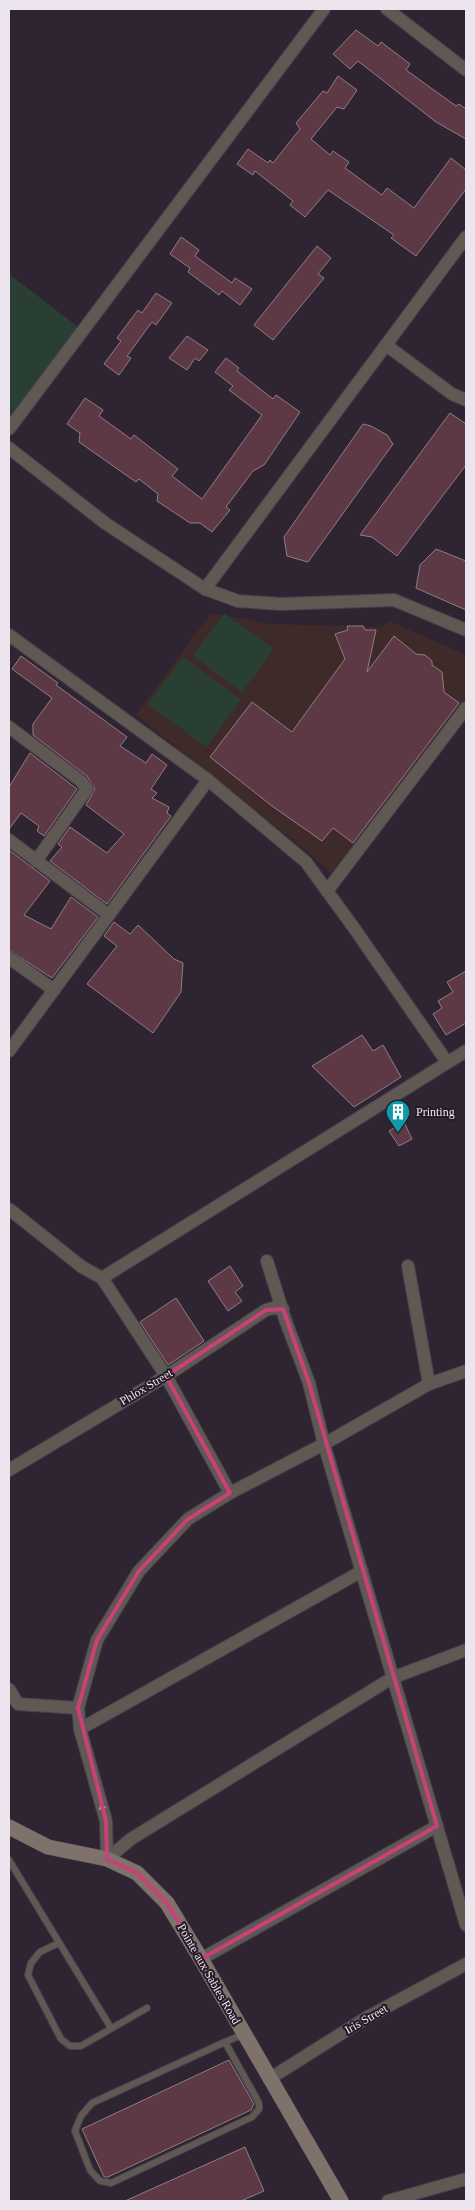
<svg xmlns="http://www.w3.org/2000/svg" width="475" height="2210" font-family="Georgia,serif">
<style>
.education{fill:#3e2a29}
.green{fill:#2a3f33}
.building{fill:#5d3946;stroke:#927c83}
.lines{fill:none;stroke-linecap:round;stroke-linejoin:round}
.lane-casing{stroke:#493f4c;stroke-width:8}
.street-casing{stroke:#493f4c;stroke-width:14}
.secondary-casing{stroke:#493f4c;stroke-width:16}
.lane{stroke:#605853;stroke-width:6}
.street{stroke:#605853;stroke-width:12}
.secondary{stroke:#7f726b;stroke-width:15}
.oneway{fill:#a69ea0}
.marked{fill:none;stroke:#ca4178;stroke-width:4;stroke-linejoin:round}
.labels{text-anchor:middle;stroke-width:4;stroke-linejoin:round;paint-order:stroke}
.poi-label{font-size:12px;fill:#ece5ee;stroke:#251b28;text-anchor:start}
.street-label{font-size:12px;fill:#ece5ee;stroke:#251b28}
</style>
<rect width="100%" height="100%" fill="#2f2432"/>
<!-- education -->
<polygon class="education" points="211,613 272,624 382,627 389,621 466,655 466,715 339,882 310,854 136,715"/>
<!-- green -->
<g class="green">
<polygon points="9,274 82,330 9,426"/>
<polygon points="224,613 274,649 242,692 193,656"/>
<polygon points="183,657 241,700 206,747 148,704"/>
</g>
<!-- building -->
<g class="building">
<polygon points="356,30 378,46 381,42 410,64 406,70 456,106 459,104 466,109 466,139 436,122 358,61 350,69 333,54"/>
<polygon points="338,76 357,90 344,109 337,107 311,139 330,155 333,151 349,162 345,168 382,195 387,188 414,208 451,158 466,170 466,189 416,256 391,238 394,235 328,190 305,217 290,205 293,201 255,171 253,175 237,164 248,149 268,163 270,160 273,163 300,129 296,123 323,91 327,93"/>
<polygon points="181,237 199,250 195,256 232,283 235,278 252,289 240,305 222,291 219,295 188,272 190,268 170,254"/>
<polygon points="317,246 331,258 318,274 324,278 273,340 254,325"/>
<polygon points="156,293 172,303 156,325 152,322 127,356 131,358 119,375 104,364 121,341 117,338 138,310 142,313"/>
<polygon points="187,336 208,350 199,361 195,358 187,370 169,358"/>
<polygon points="226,358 239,368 237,371 273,399 276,395 300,412 264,465 253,471 226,507 230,510 212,532 200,523 190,523 157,501 158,494 139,479 136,482 79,442 80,433 67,424 85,398 103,410 99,416 131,439 134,435 178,469 172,476 202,499 262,415 229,390 233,386 215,372"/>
<polygon points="450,413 466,424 466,465 397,556 372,537 360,535"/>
<polygon points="363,424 371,426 387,435 393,444 308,562 287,556 284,537"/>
<polygon points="436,549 466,561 466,610 416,588 420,565"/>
<polygon points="347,626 363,626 365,630 376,630 367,672 394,636 416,654 425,655 432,661 432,665 442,672 444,692 459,703 353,843 333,828 322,841 272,806 210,757 252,702 292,732 345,659 335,634 348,630"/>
<polygon points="21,656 58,683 56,685 127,737 120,746 146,763 152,754 167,765 151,789 157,793 152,798 169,807 167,813 171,816 107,904 50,861 62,847 58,844 70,827 107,853 124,834 86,805 95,789 87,776 33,735 33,724 52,698 12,669"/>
<polygon points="30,753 77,789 44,836 37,831 39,826 21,813 9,829 9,787"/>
<polygon points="9,850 50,881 24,915 51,929 71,897 98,917 52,978 9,950"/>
<polygon points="114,922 130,934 138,925 174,959 183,963 181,992 153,1033 87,984 117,946 104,936"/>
<polygon points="466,971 466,1023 446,1035 433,1014 442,1008 438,1001 453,992 447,982"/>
<polygon points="362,1035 373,1051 383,1045 401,1077 354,1107 312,1066"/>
<polygon points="404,1122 412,1139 399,1146 389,1131"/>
<polygon points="230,1266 243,1286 235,1292 242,1301 228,1311 208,1281"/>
<polygon points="176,1298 204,1341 168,1365 140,1322"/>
<polygon points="229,2060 254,2104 251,2110 108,2177 104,2177 82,2129"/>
<polygon points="245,2147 264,2191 241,2201 125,2201"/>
</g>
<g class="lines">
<defs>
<g id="lane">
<polyline points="9,1860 111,2028"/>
<polyline points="59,1943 40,1952 31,1963 28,1975 61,2039 70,2046 81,2046 147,2008"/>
<polyline points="225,2042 259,2103 259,2109 252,2117 111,2183 100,2181 90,2170 75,2131 81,2116 92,2103 225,2042 244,2034"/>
</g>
<g id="street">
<polyline points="387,9 466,70"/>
<polyline points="386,345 452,394 466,400"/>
<polyline points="9,429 324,9"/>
<polyline points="9,448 105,523 205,589 238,601 281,604 394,600 466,630"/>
<polyline points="205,589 466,237"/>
<polyline points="9,635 208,780 306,862 354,928 447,1062"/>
<polyline points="9,727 81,781 87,789 36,861"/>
<polyline points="9,840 109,915"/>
<polyline points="327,891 466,708"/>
<polyline points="9,958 54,990"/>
<polyline points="9,1051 208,780"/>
<polyline points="9,1209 82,1267 102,1278 166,1376 230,1493"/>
<polyline points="267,1261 285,1319 309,1383 324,1444 466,1925"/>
<polyline points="408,1266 429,1384"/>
<polyline points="102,1278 466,1051"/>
<polyline points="9,1470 166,1376 266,1310 273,1308 283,1309"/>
<polyline points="9,1689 18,1704 78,1708"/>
<polyline points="80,1729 362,1571"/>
<polyline points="107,1859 106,1821 80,1729 78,1708 97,1640 139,1571 188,1519 230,1493 324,1444 429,1384 466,1371"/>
<polyline points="107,1859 131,1839 392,1678 466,1650"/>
<polyline points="201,1959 437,1826"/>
<polyline points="269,2079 366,2018 466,1964"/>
<polyline points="388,2201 466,2179"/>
</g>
<polyline id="secondary" points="9,1827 48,1847 107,1859 137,1873 167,1903 201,1959 341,2201"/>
</defs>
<!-- lane casing -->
<use href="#lane" class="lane-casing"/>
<!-- street casing -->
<use href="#street" class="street-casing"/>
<!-- secondary casing -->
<use href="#secondary" class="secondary-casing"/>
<!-- lane -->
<use href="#lane" class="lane"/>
<!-- street -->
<use href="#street" class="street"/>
<!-- secondary -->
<use href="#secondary" class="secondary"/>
</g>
<!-- one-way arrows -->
<defs><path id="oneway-solid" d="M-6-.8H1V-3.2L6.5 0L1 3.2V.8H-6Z" transform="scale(1.25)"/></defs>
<use class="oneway" href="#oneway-solid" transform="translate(103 1810) rotate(-106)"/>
<!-- marked area -->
<path class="marked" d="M283,1309L309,1383L437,1826L201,1959L167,1903L137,1873L107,1859L106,1821L78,1708L97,1640L139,1571L188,1519L230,1493L166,1376L266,1310Z"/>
<!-- icons -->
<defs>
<symbol id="building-pin" viewBox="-11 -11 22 30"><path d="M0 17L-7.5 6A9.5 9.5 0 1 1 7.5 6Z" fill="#0f9aa8" stroke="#251b28"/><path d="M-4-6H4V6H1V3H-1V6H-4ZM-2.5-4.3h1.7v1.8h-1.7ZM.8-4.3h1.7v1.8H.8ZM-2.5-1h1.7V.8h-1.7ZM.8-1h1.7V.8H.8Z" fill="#fff"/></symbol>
</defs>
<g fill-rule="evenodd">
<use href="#building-pin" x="384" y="1098" width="28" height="38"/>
</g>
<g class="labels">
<!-- poi labels -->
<g class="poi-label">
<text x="416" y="1116">Printing</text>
</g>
<!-- street labels -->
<g class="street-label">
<text transform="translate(146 1387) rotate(-31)" y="4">Phlox Street</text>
<text transform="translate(209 1974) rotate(60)" y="4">Pointe aux Sables Road</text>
<text transform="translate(366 2019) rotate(-30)" y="4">Iris Street</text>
</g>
</g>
<!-- border -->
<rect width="475" height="2210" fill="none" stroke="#ece5ee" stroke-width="20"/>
</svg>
